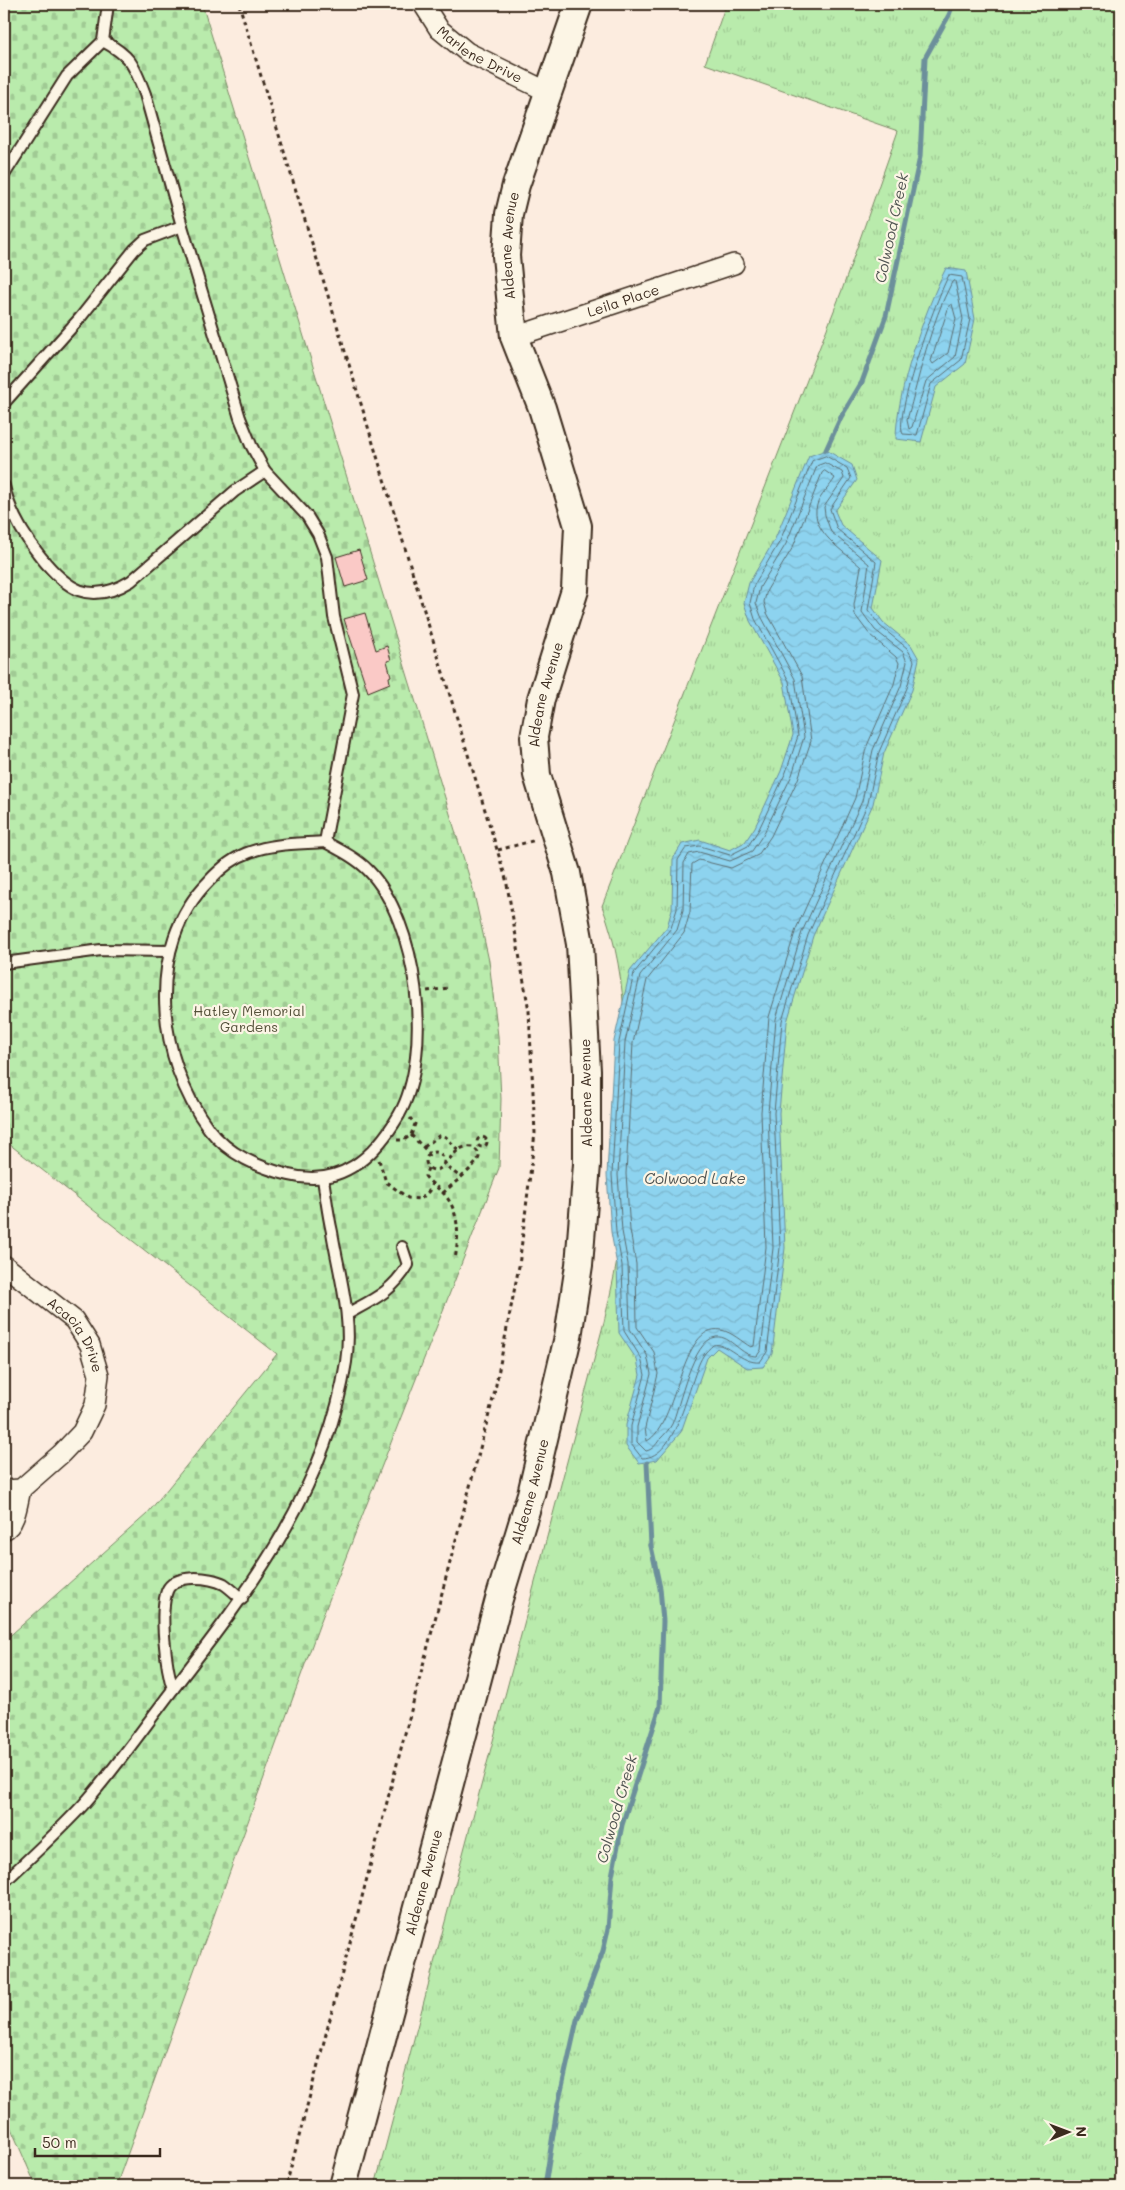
<svg xmlns="http://www.w3.org/2000/svg" width="1125" height="2190" font-family="Mali,sans-serif">
<style>
.grass{fill:url(#grass-tufts);stroke:#7a8a65}
.cemetery{fill:url(#cemetery-stones);stroke:#7a8a65}
.water{fill:url(#water-waves);stroke:#6c8f9b}
.lines{fill:none;stroke-linecap:round;stroke-linejoin:round}
.shore{stroke:#5c6e72;stroke-width:1}
.stream{stroke:#6c8f9b;stroke-width:5}
.building{fill:#fac9c6;stroke:#3b2a1e}
.lane-casing{stroke:#3b2a1e;stroke-width:14}
.street-casing{stroke:#3b2a1e;stroke-width:22}
.secondary-casing{stroke:#3b2a1e;stroke-width:30}
.path{stroke:#3b2a1e;stroke-width:3;stroke-dasharray:4 4;stroke-linecap:butt}
.lane{stroke:#fcf5e5;stroke-width:10}
.street{stroke:#fcf5e5;stroke-width:19}
.secondary{stroke:#fcf5e5;stroke-width:26}
.labels{text-anchor:middle;stroke-width:4.5;stroke-linejoin:round;paint-order:stroke}
.street-label{font-size:14px;fill:#3b2a1e;stroke:#fcf5e5}
.park-label{font-size:14px;fill:#54513a;stroke:#fcf5e5}
.water-label{font-size:15px;font-style:italic;fill:#505452;stroke:#fcf5e5}
</style>
<defs>
<pattern id="grass-tufts" width="24" height="20" patternUnits="userSpaceOnUse" patternTransform="scale(1.25)"><rect width="24" height="20" fill="#b9ebac"/><path d="M3 7l-1-3M5 7V3M7 7l1-3M15 17l-1-3M17 17v-4M19 17l1-3" fill="none" stroke="#a0ca94"/></pattern>
<pattern id="cemetery-stones" width="16" height="16" patternUnits="userSpaceOnUse" patternTransform="scale(1.25)"><rect width="16" height="16" fill="#b9ebac"/><path d="M2 7V4a2 2 0 0 1 4 0v3zM10 15v-3a2 2 0 0 1 4 0v3z" fill="#a0ca94"/></pattern>
<pattern id="water-waves" width="16" height="10" patternUnits="userSpaceOnUse" patternTransform="scale(1.25)"><rect width="16" height="10" fill="#8dd3ef"/><path d="M0 5q4-4 8 0t8 0" fill="none" stroke="#7bb5cc"/></pattern>
</defs>
<rect width="100%" height="100%" fill="#fcecdf"/>
<filter id="ink" filterUnits="userSpaceOnUse"><feTurbulence type="fractalNoise" baseFrequency=".02" numOctaves="2"/><feDisplacementMap in="SourceGraphic" scale="10" xChannelSelector="R" yChannelSelector="G"/><feConvolveMatrix kernelMatrix="1 2 1 2 8 2 1 2 1" color-interpolation-filters="sRGB"/></filter>
<g filter="url(#ink)">
<!-- grass -->
<path class="grass" d="M726,4H1121V2186H375L604,1322C611,1292 618,1260 622,1229C625,1201 623,1171 624,1142C626,1064 631,980 602,906L842,290L898,131L705,64Z"/>
<!-- cemetery -->
<polygon class="cemetery" points="4,4 202,4 473,889 489,961 498,1036 501,1099 499,1168 320,1623 116,2186 36,2186 4,2112 4,1641 147,1514 277,1354 4,1140"/>
<!-- water -->
<g class="water">
<path d="M946,268L966,271L975,319L965,364L936,387L921,442L896,439C896,393 925,310 946,268Z"/>
<polygon points="826,450 852,465 857,480 835,511 841,525 882,560 873,608 883,622 911,645 919,659 912,690 884,753 873,804 813,936 787,1022 779,1113 785,1248 772,1354 763,1367 747,1368 717,1348 707,1358 681,1432 657,1460 639,1463 626,1446 626,1425 640,1375 637,1360 619,1333 617,1265 611,1232 607,1175 614,1041 630,971 667,927 672,909 673,859 682,844 700,840 730,850 745,842 755,827 781,771 793,735 784,682 750,621 744,603 749,583 775,539 809,456"/>
</g>
<g class="lines">
<!-- shore -->
<g class="shore">
<path d="M949,275L962,277L970,319L961,360L931,384L917,435L903,434C893,417 937,296 949,275Z"/>
<path d="M955,281L963,319L955,357L926,381L912,427L909,429L907,420C920,374 930,324 952,282Z"/>
<polygon points="952,304 956,319 948,353 933,364 931,361 949,306"/>
<path d="M826,456L847,468L851,478L830,509L837,529L876,562L868,610L880,626L907,648L914,661L907,688L879,752L868,803L808,935L782,1021L774,1113L780,1248L767,1352L760,1362C741,1364 726,1341 713,1345C710,1348 705,1352 703,1356C688,1380 679,1458 642,1458L631,1444V1426L645,1375L641,1358L624,1331L622,1265L616,1232L612,1175L619,1042L634,973L671,928L677,909L678,860L686,848L700,846L730,855L748,846L759,829L786,772L798,736L789,681L755,619L750,603L754,585L780,541L812,461Z"/>
<path d="M825,463L842,472L844,478L824,507L825,515L831,532L869,564L862,612L875,630L903,652L907,662L901,686L873,750L862,801L802,932L776,1019L768,1113L773,1248L761,1350L757,1356C741,1357 731,1335 716,1337C692,1340 680,1406 672,1424C669,1430 664,1435 660,1439C656,1445 652,1450 646,1451L637,1442V1427L651,1374L647,1355L630,1329L628,1264L622,1231L618,1175L625,1042L640,976L677,930L683,910L684,863L689,854L699,852L730,861L752,851L764,833L792,775L804,737L795,679L761,616L756,603L760,587L786,544L817,466Z"/>
<path d="M825,471L835,478C830,487 820,495 817,505C809,531 845,552 861,567L854,605L855,615L870,635L896,657L899,663L894,684L866,748L855,798L796,929L769,1017L761,1112L766,1247L754,1346L751,1347C742,1342 732,1332 721,1330C680,1322 678,1425 647,1441L645,1428L658,1374L654,1352L637,1327L636,1264L630,1230L626,1174L633,1043L647,980L684,933L690,912L692,864L699,860L731,868L758,855L771,836L798,779L811,741L802,676L767,613L764,602L767,590L793,547L822,473Z"/>
</g>
<!-- stream -->
<g class="stream">
<polyline points="826,450 841,417 862,382 886,316 920,157 925,58 949,15 953,4"/>
<polyline points="545,2186 557,2109 577,2020 603,1951 608,1929 612,1876 622,1825 660,1707 663,1621 660,1588 651,1546 647,1463"/>
</g>
</g>
<!-- building -->
<g class="building">
<polygon points="359,550 368,580 345,587 336,557"/>
<polygon points="365,613 376,650 387,646 391,660 387,661 391,676 389,677 390,683 368,692 344,619"/>
</g>
<g class="lines">
<defs>
<g id="lane">
<path d="M103,41C131,56 134,65 145,94L182,226L240,418L251,445L265,471L307,516L318,534L327,557L334,617L353,694L325,842"/>
<polyline points="4,175 67,76 103,41 108,4"/>
<polyline points="4,403 80,318 134,250 145,240 182,226"/>
<path d="M4,486C10,513 23,535 40,556C67,590 90,606 131,581L235,491L265,471"/>
<path d="M325,842C340,850 356,858 368,870C418,921 434,1053 399,1115C374,1158 340,1188 289,1175C258,1167 229,1155 209,1129C157,1060 144,946 209,881C220,869 235,857 250,852C274,843 301,844 325,842Z"/>
<polyline points="4,963 101,950 169,951"/>
<path d="M347,1314C374,1299 392,1292 408,1265L402,1247"/>
<path d="M173,1689C166,1668 159,1612 167,1591C174,1573 211,1577 224,1584C230,1588 236,1594 242,1599"/>
<path d="M4,1882C31,1857 58,1832 83,1805C116,1768 144,1727 174,1688C250,1590 327,1488 346,1362C353,1317 339,1275 332,1232C328,1215 326,1197 323,1179"/>
</g>
<g id="street">
<path id="s1" d="M423,4L439,29L467,52L548,92"/>
<path id="s2" d="M514,337L734,264"/>
<path id="s3" d="M4,1265L74,1320L90,1345L99,1375L95,1405L82,1432L61,1454L21,1489L4,1490"/>
<path d="M4,1530C16,1525 18,1500 21,1489"/>
</g>
<g id="secondary">
<path id="s4" d="M343,2186L499,1599L531,1494L568,1337L579,1265L587,1164V1071L580,944L567,873L537,775L534,737L541,699L575,590L578,526L542,408L514,337L506,256L509,214L516,185L579,4"/>
</g>
</defs>
<!-- lane casing -->
<use href="#lane" class="lane-casing"/>
<!-- street casing -->
<use href="#street" class="street-casing"/>
<!-- secondary casing -->
<use href="#secondary" class="secondary-casing"/>
<!-- path -->
<g class="path">
<polyline points="239,4 506,879 529,1011 535,1133 519,1266 494,1395 286,2186"/>
<polyline points="498,850 536,840"/>
<polyline points="427,991 449,988"/>
<polyline points="411,1135 429,1153"/>
<circle cx="482" cy="1142" r="5"/>
<polyline points="397,1140 404,1140 411,1135 415,1124 410,1118"/>
<polyline points="424,1147 440,1135 446,1137 458,1150"/>
<circle cx="435" cy="1161" r="9"/>
<polyline points="379,1160 386,1182 408,1198 421,1199 429,1191 432,1183"/>
<path d="M428,1168L425,1176C430,1183 439,1188 445,1195C460,1213 459,1238 455,1259"/>
<path d="M443,1193C450,1186 477,1166 479,1157C480,1153 476,1150 473,1147C457,1145 454,1156 444,1164L460,1177"/>
</g>
<!-- lane -->
<use href="#lane" class="lane"/>
<!-- street -->
<use href="#street" class="street"/>
<!-- secondary -->
<use href="#secondary" class="secondary"/>
</g>
</g>
<g class="labels">
<!-- street labels -->
<g class="street-label">
<text dy="5" stroke="none"><textPath href="#s1" startOffset="78">Marlene Drive</textPath></text>
<text dy="5" stroke="none"><textPath href="#s4" startOffset="1994">Aldeane Avenue</textPath></text>
<text dy="5" stroke="none"><textPath href="#s2" startOffset="115">Leila Place</textPath></text>
<text dy="5" stroke="none"><textPath href="#s4" startOffset="1529">Aldeane Avenue</textPath></text>
<text transform="translate(586 1093) rotate(-91)" y="5">Aldeane Avenue</text>
<text dy="5" stroke="none"><textPath href="#s3" startOffset="102">Acacia Drive</textPath></text>
<text dy="5" stroke="none"><textPath href="#s4" startOffset="719">Aldeane Avenue</textPath></text>
<text dy="5" stroke="none"><textPath href="#s4" startOffset="314">Aldeane Avenue</textPath></text>
</g>
<!-- park labels -->
<g class="park-label">
<text x="249" y="1016">Hatley Memorial<tspan x="249" dy="16">Gardens</tspan></text>
</g>
<!-- water labels -->
<g class="water-label">
<text transform="translate(892 228) rotate(-78)" y="5">Colwood Creek</text>
<text x="695" y="1184">Colwood Lake</text>
<text transform="translate(617 1809) rotate(-74)" y="5">Colwood Creek</text>
</g>
</g>
<!-- margin -->
<rect width="1125" height="2190" fill="none" stroke="#fcf5e5" stroke-width="20"/>
<rect x="10" y="10" width="1105" height="2170" fill="none" stroke="#3b2a1e" stroke-width="2" filter="url(#ink)"/>
<!-- north arrow -->
<g transform="translate(1068 2132) rotate(89)" stroke="#fcf5e5" stroke-width="4" paint-order="stroke">
<path d="M0-4L9 19L0 12L-9 19Z" fill="#3b2a1e"/>
<text y="-8" font-size="14" font-weight="bold" text-anchor="middle" fill="#3b2a1e">N</text>
</g>
<!-- scale -->
<path d="M35 2148v8h125v-8" fill="none" stroke="#3b2a1e" stroke-width="2.5"/>
<text x="42" y="2148" font-size="15" fill="#3b2a1e" stroke="#fcf5e5" stroke-width="4" paint-order="stroke">50 m</text>
</svg>
